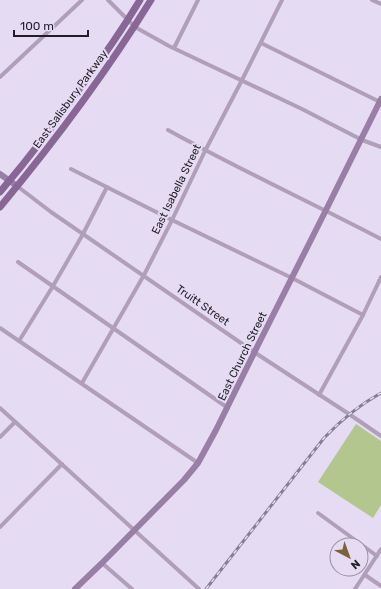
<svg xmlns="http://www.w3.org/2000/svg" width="381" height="589" font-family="Rubik,sans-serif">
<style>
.green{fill:#b2c68d}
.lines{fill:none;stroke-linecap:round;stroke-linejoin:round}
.street{stroke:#b19fba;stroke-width:4}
.secondary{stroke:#997ea6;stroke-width:6}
.primary{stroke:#886797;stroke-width:7}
.rail-casing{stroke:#867f90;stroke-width:3}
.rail{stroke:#e5dcf3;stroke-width:1.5;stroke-dasharray:4.5;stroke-linecap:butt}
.labels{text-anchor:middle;stroke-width:4;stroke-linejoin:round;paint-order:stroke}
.street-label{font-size:11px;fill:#221e27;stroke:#e5dcf3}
</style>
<rect width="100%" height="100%" fill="#e5dcf3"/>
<!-- green -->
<polygon class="green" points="356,424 381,441 381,505 373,518 318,482"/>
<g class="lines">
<!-- street -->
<g class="street">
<polyline points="108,0 135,27 169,46 302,109 362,140 381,147"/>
<polyline points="372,0 381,4"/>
<polyline points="261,43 380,102"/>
<polyline points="174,48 198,0"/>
<polyline points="0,77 82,0"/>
<path d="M168,130C238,169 310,202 381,239"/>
<polyline points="71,169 172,220 292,278 363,315"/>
<polyline points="17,186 51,212 254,352 349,414 381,436"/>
<polyline points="18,262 228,408"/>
<polyline points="0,328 198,463"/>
<polyline points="19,341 53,286 83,234 107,187"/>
<polyline points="82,383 144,275 172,220 205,151 242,80 282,0"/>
<polyline points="319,395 363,315 381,277"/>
<polyline points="0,408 199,589"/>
<polyline points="0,437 15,422"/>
<polyline points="318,513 377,556"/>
<polyline points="0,527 62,464"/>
<polyline points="102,563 132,589"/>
<polyline points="365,575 381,586"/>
<polyline points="355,589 381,549"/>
</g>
<!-- secondary -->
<g class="secondary">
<polyline points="0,174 17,186"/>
<polyline points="75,589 102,563 184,480 198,463 216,430 260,341 326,210 381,99"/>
</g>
<!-- primary -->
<g class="primary">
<path d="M0,192C28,159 55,124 80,88C101,60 122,30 140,0"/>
<path d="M0,207C55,141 106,73 151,0"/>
</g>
<defs>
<path id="rail" d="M206,589L324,438C341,420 359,405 381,393"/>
</defs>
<!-- rail casing -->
<use href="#rail" class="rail-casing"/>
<!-- rail -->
<use href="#rail" class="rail"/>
</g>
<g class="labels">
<!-- street labels -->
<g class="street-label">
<text transform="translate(70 99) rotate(-54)" y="4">East Salisbury Parkway</text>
<text transform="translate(176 189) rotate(-64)" y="4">East Isabella Street</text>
<text transform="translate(203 305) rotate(35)" y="4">Truitt Street</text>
<text transform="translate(242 356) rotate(-64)" y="4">East Church Street</text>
</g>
</g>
<!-- north arrow -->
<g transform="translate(349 557) rotate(139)"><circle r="19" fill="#e5dcf3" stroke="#9790a1"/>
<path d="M0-3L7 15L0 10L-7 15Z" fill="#7d6334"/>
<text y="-6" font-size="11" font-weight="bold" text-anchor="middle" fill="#221e27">N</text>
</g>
<!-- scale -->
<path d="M14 30v6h74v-6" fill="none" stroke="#221e27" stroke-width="2"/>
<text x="20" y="30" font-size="12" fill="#221e27" stroke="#e5dcf3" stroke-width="3" paint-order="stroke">100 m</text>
</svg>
